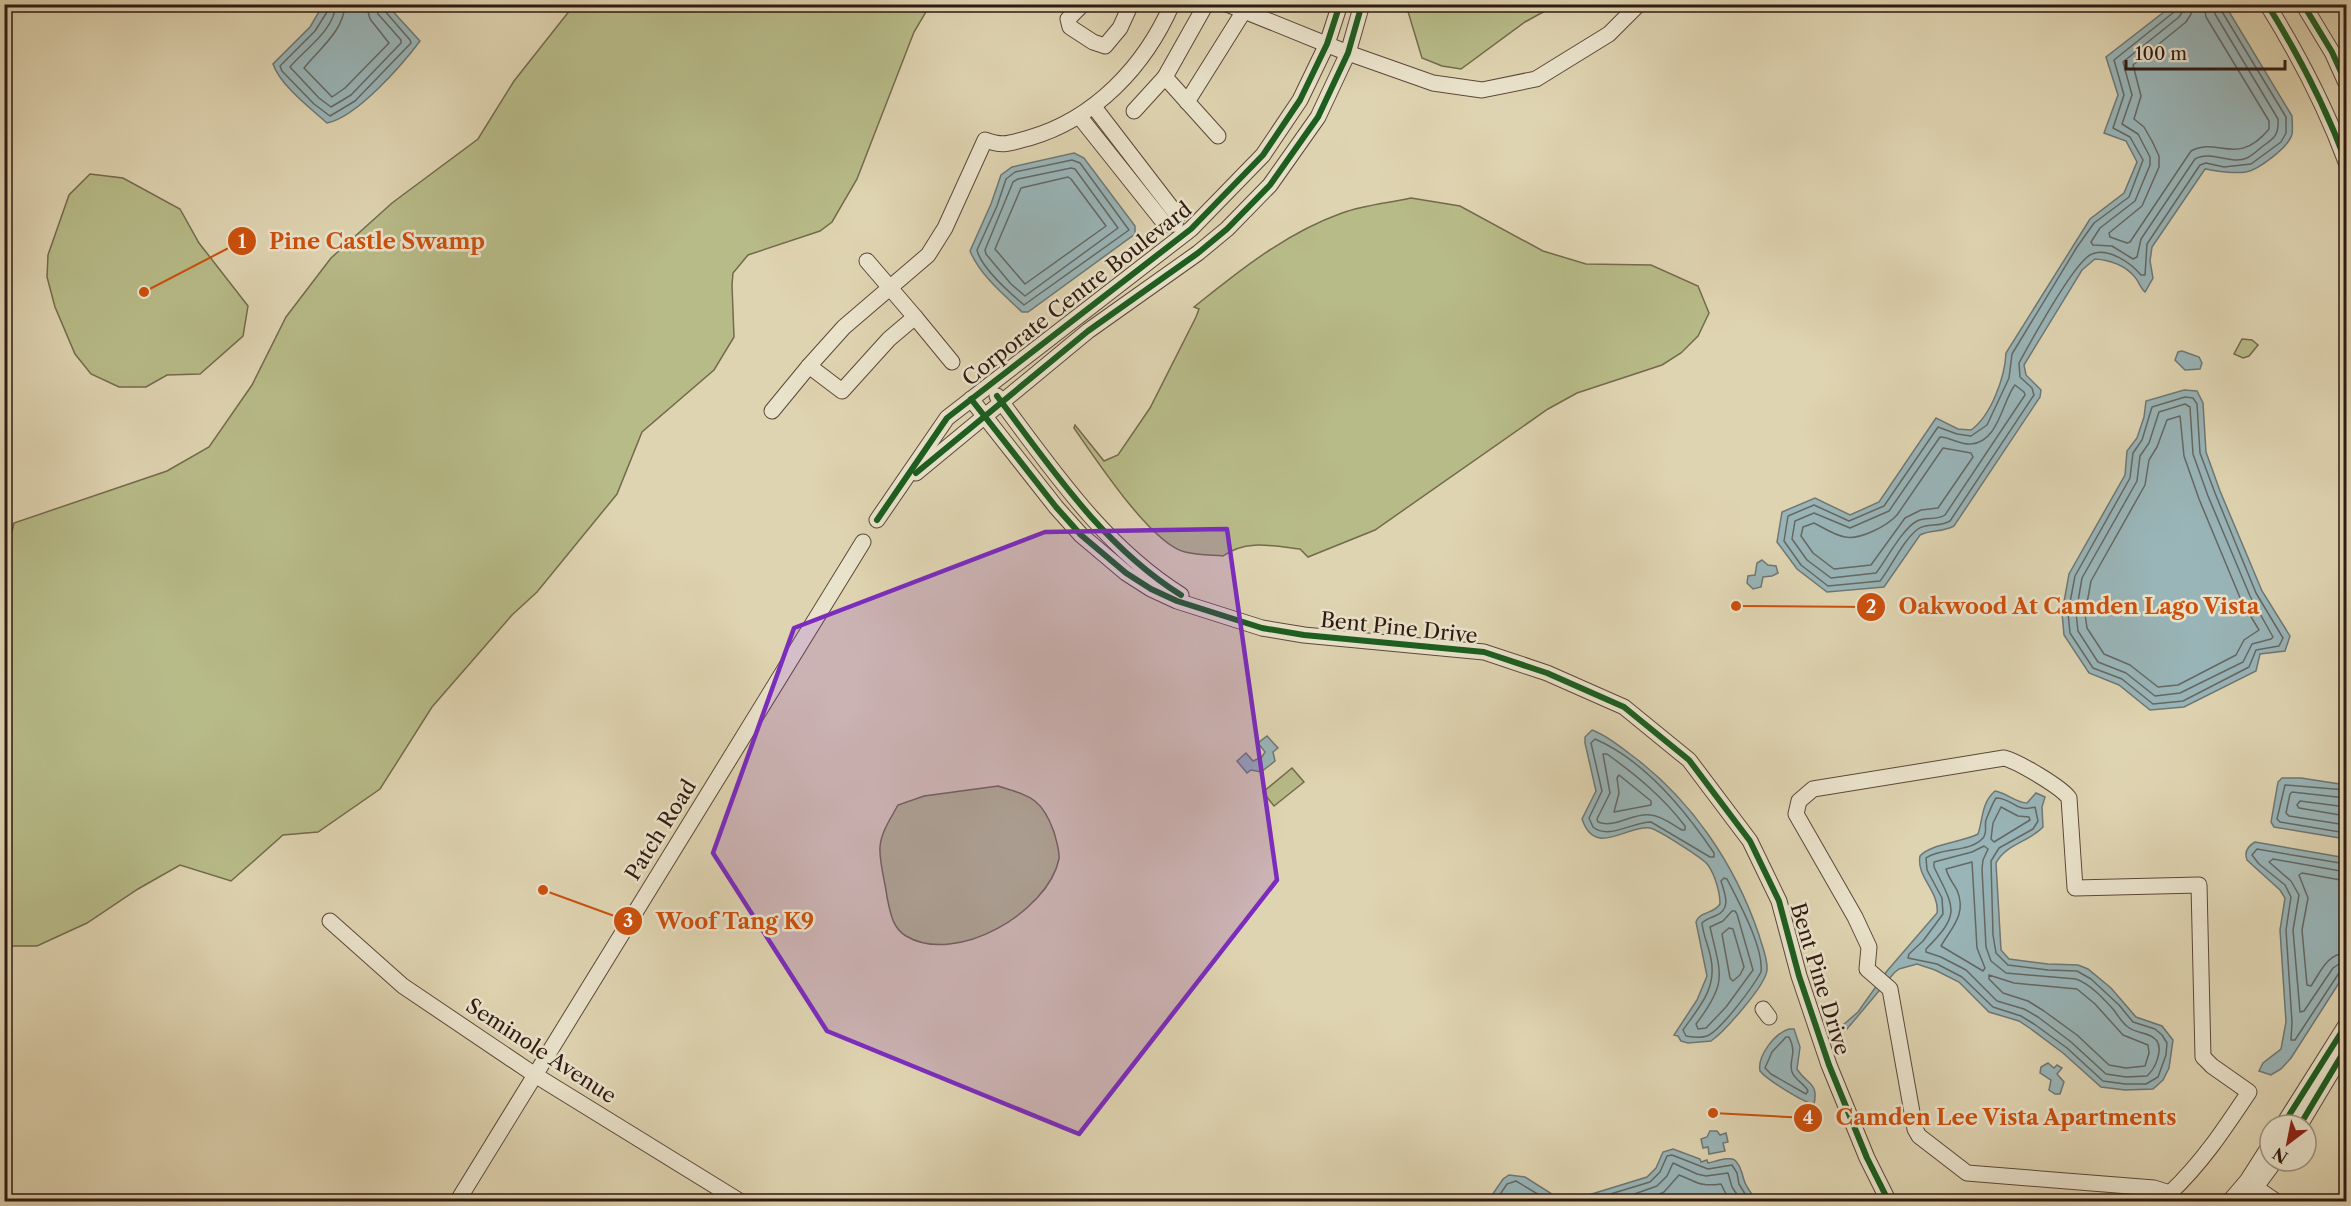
<svg xmlns="http://www.w3.org/2000/svg" width="2351" height="1206" font-family="'Libre Caslon Text',serif">
<style>
.green{fill:#b7bb88;stroke:#746a4c;stroke-width:1.5}
.water{fill:#99b5b8;stroke:#6f7775;stroke-width:1.5}
.lines{fill:none;stroke-linecap:round;stroke-linejoin:round}
.shore{stroke:#646864;stroke-width:1.5}
.minor-casing{stroke:#5c4839;stroke-width:17}
.minor{stroke:#eae3cc;stroke-width:15}
.cycleway-casing{stroke:#eae3cc;stroke-width:10}
.cycleway{stroke:#1b5e20;stroke-width:6}
.marked{fill:#7b2cbf;fill-opacity:0.2;stroke:#7b2cbf;stroke-width:4.5;stroke-linejoin:round}
.labels{text-anchor:middle;stroke-width:5;stroke-linejoin:round;paint-order:stroke}
.street-label{font-size:21px;fill:#301a11;stroke:#eae3cc}
.leader{fill:none;stroke:#cc500d;stroke-width:2}
.callout-dot{fill:#cc500d;stroke:#eae3cc;stroke-width:2}
.mark-label{font-size:18px;text-anchor:middle;font-weight:bold;fill:#fff}
.callout-label{font-size:22px;text-anchor:middle;font-weight:bold;fill:#cc500d;stroke:#eae3cc;stroke-width:5;stroke-linejoin:round;paint-order:stroke}
</style>
<rect width="100%" height="100%" fill="#dfd4b1"/>
<filter id="stains"><feTurbulence type="fractalNoise" baseFrequency=".00333" numOctaves="4"/><feColorMatrix values="0 0 0 0 .2 0 0 0 0 .09 0 0 0 0 .02 0 0 0 .5 -.17"/></filter>
<radialGradient id="worn" r=".72"><stop offset=".6" stop-color="#630" stop-opacity="0"/><stop offset="1" stop-color="#630" stop-opacity=".3"/></radialGradient>
<!-- green -->
<g class="green">
<polygon points="574,5 930,5 914,32 857,179 832,222 820,231 748,255 733,273 732,285 734,337 714,370 642,432 617,494 537,592 512,615 432,707 380,789 318,832 283,835 231,881 180,865 138,889 87,923 37,946 5,946 4,564 14,523 167,471 209,447 252,385 286,317 331,258 392,203 478,139 514,81"/>
<polygon points="1406,5 1406,4 1556,5 1525,22 1461,69 1442,66 1422,58"/>
<polygon points="90,174 123,178 180,209 199,243 248,306 243,336 200,374 167,375 146,387 119,387 91,374 75,354 55,307 47,277 48,255 69,195"/>
<path d="M1411,198L1460,206L1543,251L1586,264L1651,265L1698,286L1709,313L1698,336L1681,353L1662,365L1577,393L1548,409L1375,530L1308,557L1300,549C1273,546 1246,539 1223,556C1211,555 1197,555 1185,552C1151,544 1095,458 1074,428L1075,425L1104,461L1118,455L1150,408L1196,317L1199,309L1194,307C1240,270 1286,233 1342,213C1364,205 1389,203 1411,198Z"/>
<polygon points="2242,339 2252,340 2258,345 2249,356 2243,358 2234,354"/>
<polygon points="1292,768 1304,782 1274,806 1263,792"/>
<path d="M998,786C1030,796 1042,798 1054,832C1056,840 1060,851 1059,859C1048,912 956,966 906,936C892,928 890,911 887,897C885,881 879,862 880,847C881,832 891,818 898,805L924,796Z"/>
</g>
<!-- water -->
<g class="water">
<path d="M323,5H387L420,41C402,65 357,117 327,123C310,108 280,85 273,64L310,27Z"/>
<path d="M2173,5H2225L2292,116C2292,121 2293,129 2292,134C2289,147 2258,170 2246,172C2232,174 2218,171 2205,169L2152,247L2150,261L2153,278L2145,292C2140,288 2139,281 2134,276C2124,265 2110,260 2095,259L2082,270L2024,365L2026,375L2041,390L2040,397L1954,526C1941,533 1931,529 1920,535L1884,587L1827,592L1797,569L1777,542L1782,512L1815,498L1850,515L1879,502L1936,418L1958,429L1971,430C1991,416 2005,377 2006,353L2090,219L2124,193L2137,162L2126,141L2104,133L2118,95L2106,57Z"/>
<path d="M1074,153L1084,158L1135,226V234L1028,312H1022C1003,294 980,275 970,251L991,204L1001,175L1012,167Z"/>
<polygon points="2182,351 2199,357 2202,363 2200,369 2185,370 2175,360 2178,352"/>
<polygon points="2184,390 2197,391 2203,403 2206,452 2220,491 2262,591 2290,636 2285,651 2260,654 2256,671 2184,707 2150,710 2119,685 2089,673 2064,635 2062,613 2069,574 2125,475 2127,451 2137,438 2144,417 2146,401"/>
<polygon points="1762,560 1768,565 1776,566 1778,573 1772,576 1763,577 1761,587 1753,589 1747,583 1748,576 1755,575 1757,563"/>
<path d="M1592,730C1606,735 1618,745 1630,754C1691,799 1735,864 1759,935C1762,946 1768,959 1767,970C1766,985 1724,1032 1711,1041L1688,1043L1681,1041L1678,1036L1674,1035L1697,1000L1707,976L1696,922C1700,911 1714,914 1720,904C1720,892 1715,875 1708,865C1704,859 1657,829 1650,828C1626,825 1595,858 1582,819L1596,791L1585,743V737Z"/>
<polygon points="1267,736 1278,748 1273,752 1275,761 1261,772 1251,770 1247,773 1237,761 1246,753 1253,761 1262,757 1265,752 1258,743"/>
<polygon points="2282,778 2301,778 2346,785 2346,839 2274,827 2271,822 2278,782"/>
<path d="M1995,791C2007,793 2016,803 2027,803L2036,793L2045,797L2042,807L2043,827C2029,842 2006,844 1996,863L2001,950L2009,959L2048,964L2078,965L2088,969L2111,988L2136,1017L2162,1026L2173,1040L2169,1068L2163,1080L2153,1089L2125,1090L2101,1087L2063,1053L2031,1029L2019,1021L1989,1012L1959,982L1935,970L1917,964L1899,969L1894,973L1847,1029L1843,1025L1858,1012L1887,971L1937,913C1940,892 1916,877 1920,856C1930,844 1963,842 1978,834C1983,820 1981,803 1995,791Z"/>
<path d="M2255,842L2346,858V972L2291,1058L2281,1069L2271,1075L2259,1071L2263,1063L2281,1049L2286,1022L2280,930L2285,898L2280,890L2247,860C2244,852 2248,846 2255,842Z"/>
<path d="M1789,1029H1794L1800,1047L1797,1069C1806,1084 1819,1082 1814,1104C1804,1103 1766,1079 1760,1071C1757,1056 1775,1033 1789,1029Z"/>
<polygon points="2048,1063 2054,1068 2057,1065 2062,1068 2057,1074 2064,1082 2060,1094 2055,1094 2049,1090 2051,1080 2040,1073 2041,1067"/>
<polygon points="1710,1131 1717,1131 1720,1135 1726,1133 1728,1142 1723,1143 1725,1151 1709,1154 1708,1147 1703,1148 1701,1139 1707,1137"/>
<path d="M1673,1149L1700,1159L1701,1162L1707,1160L1708,1163C1733,1157 1737,1153 1744,1180C1746,1188 1753,1195 1757,1201H1569L1647,1177L1656,1168L1663,1152Z"/>
<polygon points="1509,1175 1525,1177 1563,1201 1488,1201 1503,1179"/>
</g>
<g class="lines">
<!-- shore -->
<g class="shore">
<polyline points="328,4 327,12 315,31 280,66 282,71 314,104 330,116 355,101 411,43 410,40 384,10 383,4"/>
<path d="M336,4C334,31 305,49 290,67L319,98L331,107L351,95L401,43V40L378,14L375,4"/>
<path d="M345,4C344,31 319,49 304,68L332,97L345,88L389,43L370,19L366,4"/>
<path d="M2176,4L2174,12L2114,60L2124,95L2113,128L2130,137L2143,160L2129,197L2094,223L2077,247L2012,354L2009,378L1987,425L1971,436L1957,434L1938,427L1884,506L1849,521L1814,505L1788,516L1784,541L1801,565L1828,586L1880,581C1891,567 1904,539 1918,529C1928,522 1938,528 1950,521L2034,395L2032,388L2020,377L2019,363C2030,343 2075,260 2092,254C2108,247 2131,263 2141,275H2145L2147,244L2200,165L2206,163L2224,167L2251,164L2281,142L2286,133V117L2221,10L2220,4"/>
<path d="M2184,4L2183,11L2179,17L2123,62L2132,95L2122,124L2138,134L2150,157V165L2135,201L2100,228L2091,242L2093,245L2112,246L2133,259L2137,257L2141,239L2195,159C2211,150 2231,165 2247,158C2253,155 2258,150 2263,146C2275,138 2279,134 2278,119L2215,14L2213,4"/>
<path d="M2193,4L2191,14L2186,22L2133,65L2141,96L2134,119L2144,127L2152,141L2159,156V167L2142,206L2109,233L2110,237L2127,243L2130,242L2191,151C2218,136 2237,168 2269,129V121L2206,17L2204,4"/>
<path d="M1072,160L1080,163L1129,230L1024,305C1010,293 981,268 977,250L997,206L1006,179L1015,172Z"/>
<polygon points="1071,168 1075,169 1118,228 1025,296 1011,284 986,254 985,250 1013,182 1018,179"/>
<polygon points="1068,177 1071,179 1106,226 1025,284 995,249 1021,188"/>
<path d="M2015,385L2024,392L2025,395L1945,515C1936,521 1926,516 1917,521C1902,529 1887,559 1876,573L1831,578L1807,560L1792,539L1795,521L1814,513L1850,528L1889,511L1940,437C1950,437 1960,445 1971,444C1999,442 2002,401 2015,385Z"/>
<polygon points="2185,397 2193,398 2197,404 2200,453 2215,493 2256,593 2283,638 2279,646 2256,650 2249,667 2183,701 2153,704 2122,679 2093,668 2070,633 2068,613 2075,576 2130,478 2133,453 2142,440 2152,407"/>
<polygon points="2185,404 2190,407 2193,454 2208,496 2250,596 2273,637 2271,639 2252,644 2243,662 2180,693 2155,696 2126,673 2098,662 2078,631 2076,613 2082,578 2137,481 2140,456 2149,443 2159,412"/>
<polygon points="2180,416 2184,456 2199,499 2241,600 2259,630 2244,640 2236,655 2178,685 2158,687 2130,665 2104,654 2087,628 2085,614 2091,581 2145,485 2149,460 2157,447 2167,420"/>
<path d="M1943,448L1971,453L1973,457L1938,508L1921,510L1905,518L1871,565L1834,569L1813,553L1801,536L1803,527L1814,523C1824,528 1834,535 1845,537C1860,540 1887,526 1897,515Z"/>
<path d="M1595,739C1644,760 1685,810 1714,853V857H1710L1651,822C1632,822 1609,840 1593,827L1589,818L1602,791L1591,743Z"/>
<path d="M1603,754H1607C1636,775 1663,797 1685,826V830H1682C1673,825 1662,816 1651,815C1633,812 1615,829 1598,822L1597,819L1610,793Z"/>
<polygon points="1619,775 1651,801 1651,805 1614,812 1619,793 1617,778"/>
<polyline points="2346,790 2285,785 2277,819 2280,822 2346,833"/>
<path d="M1996,798C2013,798 2015,813 2035,807L2038,821L2033,829L1999,848L1991,861L1993,935L1996,953L2008,965L2048,970L2077,971L2091,979L2119,1005L2133,1022L2155,1029L2162,1035L2167,1043L2166,1055L2158,1077L2146,1084H2125L2103,1081L2067,1048L2034,1024L2021,1016L1993,1007L1962,977L1937,964L1908,958L1909,954L1923,941L1943,914L1942,898L1927,870L1926,858C1941,847 1970,853 1983,838C1988,832 1984,826 1986,820C1989,813 1992,804 1996,798Z"/>
<polyline points="2346,798 2292,792 2290,794 2286,813 2289,816 2346,825"/>
<polygon points="2001,807 2018,816 2029,817 2030,820 1994,842 1991,839 1993,823"/>
<polyline points="2346,807 2300,801 2297,805 2299,808 2346,816"/>
<path d="M1984,846L1988,849L1983,860L1982,869L1986,947L1991,961L2006,973L2076,979C2090,984 2103,998 2113,1009C2118,1015 2121,1022 2128,1027C2136,1034 2151,1032 2157,1041C2163,1051 2155,1069 2147,1076L2126,1077L2106,1074L2071,1042L2038,1017L2024,1009L1997,1001L1966,970L1941,957L1926,952V949C1962,913 1954,908 1934,867V862L1972,852Z"/>
<path d="M1972,862L1977,948L1985,968L1983,971L1941,946C1952,927 1967,914 1957,890C1953,883 1948,877 1946,869Z"/>
<polyline points="2346,864 2257,849 2252,855 2259,864 2285,885 2291,897 2286,930 2292,1022 2291,1040 2295,1040 2339,973 2346,970"/>
<polyline points="2346,872 2273,859 2269,862 2291,881 2299,895 2293,930 2300,1012 2304,1011 2333,968 2339,964 2346,962"/>
<path d="M1724,878L1727,879C1738,901 1764,947 1761,972C1753,987 1723,1027 1709,1035C1704,1038 1692,1037 1686,1036L1683,1030C1699,1007 1717,989 1711,959C1709,947 1703,935 1702,923C1706,919 1710,918 1715,916C1732,910 1725,894 1721,881Z"/>
<path d="M2346,881L2302,873L2299,875L2308,898L2302,930L2307,985L2311,986C2321,971 2327,954 2346,953"/>
<path d="M1732,911H1735L1737,914L1753,970L1726,1007L1706,1028L1698,1029L1696,1024C1728,982 1721,975 1710,927L1723,921Z"/>
<polygon points="1729,928 1733,929 1744,967 1740,975 1733,981 1730,978 1722,934"/>
<polygon points="1989,975 2014,983 2077,989 2095,1004 2123,1035 2148,1045 2149,1053 2145,1066 2126,1068 2109,1065 2077,1035 2044,1011 2028,1001 2003,993 1989,979"/>
<path d="M1789,1037C1798,1055 1788,1059 1792,1072C1795,1080 1805,1084 1808,1091L1806,1094L1771,1074L1765,1068L1772,1052L1786,1037Z"/>
<polyline points="1495,1202 1507,1184 1516,1181 1551,1202"/>
<polyline points="1584,1202 1650,1182 1660,1172 1667,1156 1672,1155 1708,1169 1732,1165 1737,1173 1739,1184 1750,1202"/>
<polyline points="1612,1202 1657,1186 1667,1176 1673,1163 1697,1174 1706,1176 1728,1173 1732,1187 1742,1202"/>
<path d="M1642,1202L1664,1192L1679,1175C1698,1182 1699,1187 1721,1184L1730,1202"/>
</g>
<defs>
<g id="minor">
<polyline points="1083,4 1068,19 1070,27 1093,42 1105,46 1120,28 1131,4"/>
<polyline points="1206,4 1165,77 1218,136"/>
<polyline points="1227,4 1348,53 1433,83 1482,90 1536,79 1609,34 1639,4"/>
<path d="M2267,4C2298,54 2326,108 2346,162"/>
<polyline points="2303,4 2332,52 2346,83"/>
<polyline points="1187,102 1244,11"/>
<polyline points="1094,107 1177,215 1175,224"/>
<polyline points="1134,111 1165,77"/>
<polyline points="1079,116 1165,224 1175,224"/>
<polyline points="867,261 915,317"/>
<path d="M952,362L915,317L889,339L842,391L809,366L844,327L928,255L945,228L985,140C1005,147 1009,143 1029,138C1095,119 1145,66 1172,4"/>
<path d="M997,396C1051,468 1103,546 1181,595"/>
<polyline points="971,399 1056,507 1081,535 1126,573 1151,589 1177,601 1262,628 1304,635 1484,652 1547,673 1624,707 1689,760 1750,841 1779,901 1799,976 1829,1065 1867,1158 1889,1202"/>
<polyline points="772,411 809,366"/>
<polyline points="916,473 1088,331 1198,253 1227,229 1270,185 1318,117 1348,53 1362,4"/>
<polyline points="877,520 947,418 1191,229 1263,155 1300,100 1327,44 1340,4"/>
<path d="M2004,758C2019,762 2061,787 2069,798L2075,888L2199,885L2203,1057L2212,1066L2249,1092C2225,1128 2202,1163 2170,1193L2154,1188L1967,1173L1919,1136L1915,1129L1890,989L1867,969L1869,947L1855,917L1796,814L1799,801L1813,789Z"/>
<polyline points="330,921 403,986 535,1075 741,1202"/>
<polyline points="1763,1009 1769,1017"/>
<polyline points="2283,1125 2346,1025"/>
<polyline points="2300,1125 2346,1048"/>
<polyline points="2249,1183 2277,1202"/>
<polyline points="457,1202 863,542"/>
<polyline points="2229,1202 2247,1181 2270,1145"/>
<polyline points="2245,1202 2275,1161"/>
</g>
</defs>
<!-- minor casing -->
<use href="#minor" class="minor-casing"/>
<!-- minor -->
<use href="#minor" class="minor"/>
<defs>
<g id="cycleway">
<path d="M2267,4C2298,54 2326,108 2346,162"/>
<polyline points="2303,4 2332,52 2346,83"/>
<path d="M997,396C1051,468 1103,546 1181,595"/>
<polyline points="971,399 1056,507 1081,535 1126,573 1151,589 1177,601 1262,628 1304,635 1484,652 1547,673 1624,707 1689,760 1750,841 1779,901 1799,976 1829,1065 1867,1158 1889,1202"/>
<polyline points="916,473 1088,331 1198,253 1227,229 1270,185 1318,117 1348,53 1362,4"/>
<polyline points="877,520 947,418 1191,229 1263,155 1300,100 1327,44 1340,4"/>
<polyline points="2283,1125 2346,1025"/>
<polyline points="2300,1125 2346,1048"/>
</g>
</defs>
<!-- cycleway casing -->
<use href="#cycleway" class="cycleway-casing"/>
<!-- cycleway -->
<use href="#cycleway" class="cycleway"/>
</g>
<!-- marked area -->
<path class="marked" d="M1227,529L1277,880L1079,1134L827,1031L713,853L794,628L1045,532Z"/>
<g class="labels">
<!-- street labels -->
<g class="street-label">
<text transform="translate(1077 294) rotate(-38)" y="7">Corporate Centre Boulevard</text>
<text transform="translate(1399 628) rotate(6)" y="7">Bent Pine Drive</text>
<text transform="translate(661 830) rotate(-58)" y="7">Patch Road</text>
<text transform="translate(1820 979) rotate(73)" y="7">Bent Pine Drive</text>
<text transform="translate(541 1051) rotate(33)" y="7">Seminole Avenue</text>
</g>
</g>
<!-- callouts -->
<path class="leader" d="M144 292L242 241M1736 606L1871 607M543 890L628 921M1713 1113L1808 1118"/>
<g class="callout-dot">
<circle cx="144" cy="292" r="6"/>
<circle cx="1736" cy="606" r="6"/>
<circle cx="543" cy="890" r="6"/>
<circle cx="1713" cy="1113" r="6"/>
<circle cx="242" cy="241" r="15"/>
<circle cx="1871" cy="607" r="15"/>
<circle cx="628" cy="921" r="15"/>
<circle cx="1808" cy="1118" r="15"/>
</g>
<g class="mark-label">
<text x="242" y="248">1</text>
<text x="1871" y="613">2</text>
<text x="628" y="927">3</text>
<text x="1808" y="1124">4</text>
</g>
<g class="callout-label">
<text x="377" y="249">Pine Castle Swamp</text>
<text x="2079" y="614">Oakwood At Camden Lago Vista</text>
<text x="735" y="929">Woof Tang K9</text>
<text x="2006" y="1125">Camden Lee Vista Apartments</text>
</g>
<!-- margin -->
<rect width="2351" height="1206" fill="none" stroke="#dfd4b1" stroke-width="24"/>
<rect x="6" y="6" width="2339" height="1194" fill="none" stroke="#301a11" stroke-width="3"/>
<rect x="12" y="12" width="2327" height="1182" fill="none" stroke="#301a11" stroke-width="1.5"/>
<!-- north arrow -->
<g transform="translate(2288 1143) rotate(212)"><circle r="28" fill="#eae3cc" stroke="#a09381" stroke-width="1.5"/>
<path d="M0-4.5L10 22L0 15L-10 22Z" fill="#8f2418"/>
<text y="-9" font-size="16" font-weight="bold" text-anchor="middle" fill="#301a11">N</text>
</g>
<!-- scale -->
<path d="M2126 60v9h159v-9" fill="none" stroke="#301a11" stroke-width="3"/>
<text x="2135" y="60" font-size="18" fill="#301a11" stroke="#eae3cc" stroke-width="4.5" paint-order="stroke">100 m</text>
<rect width="100%" height="100%" filter="url(#stains)"/>
<rect width="100%" height="100%" fill="url(#worn)"/>
</svg>
